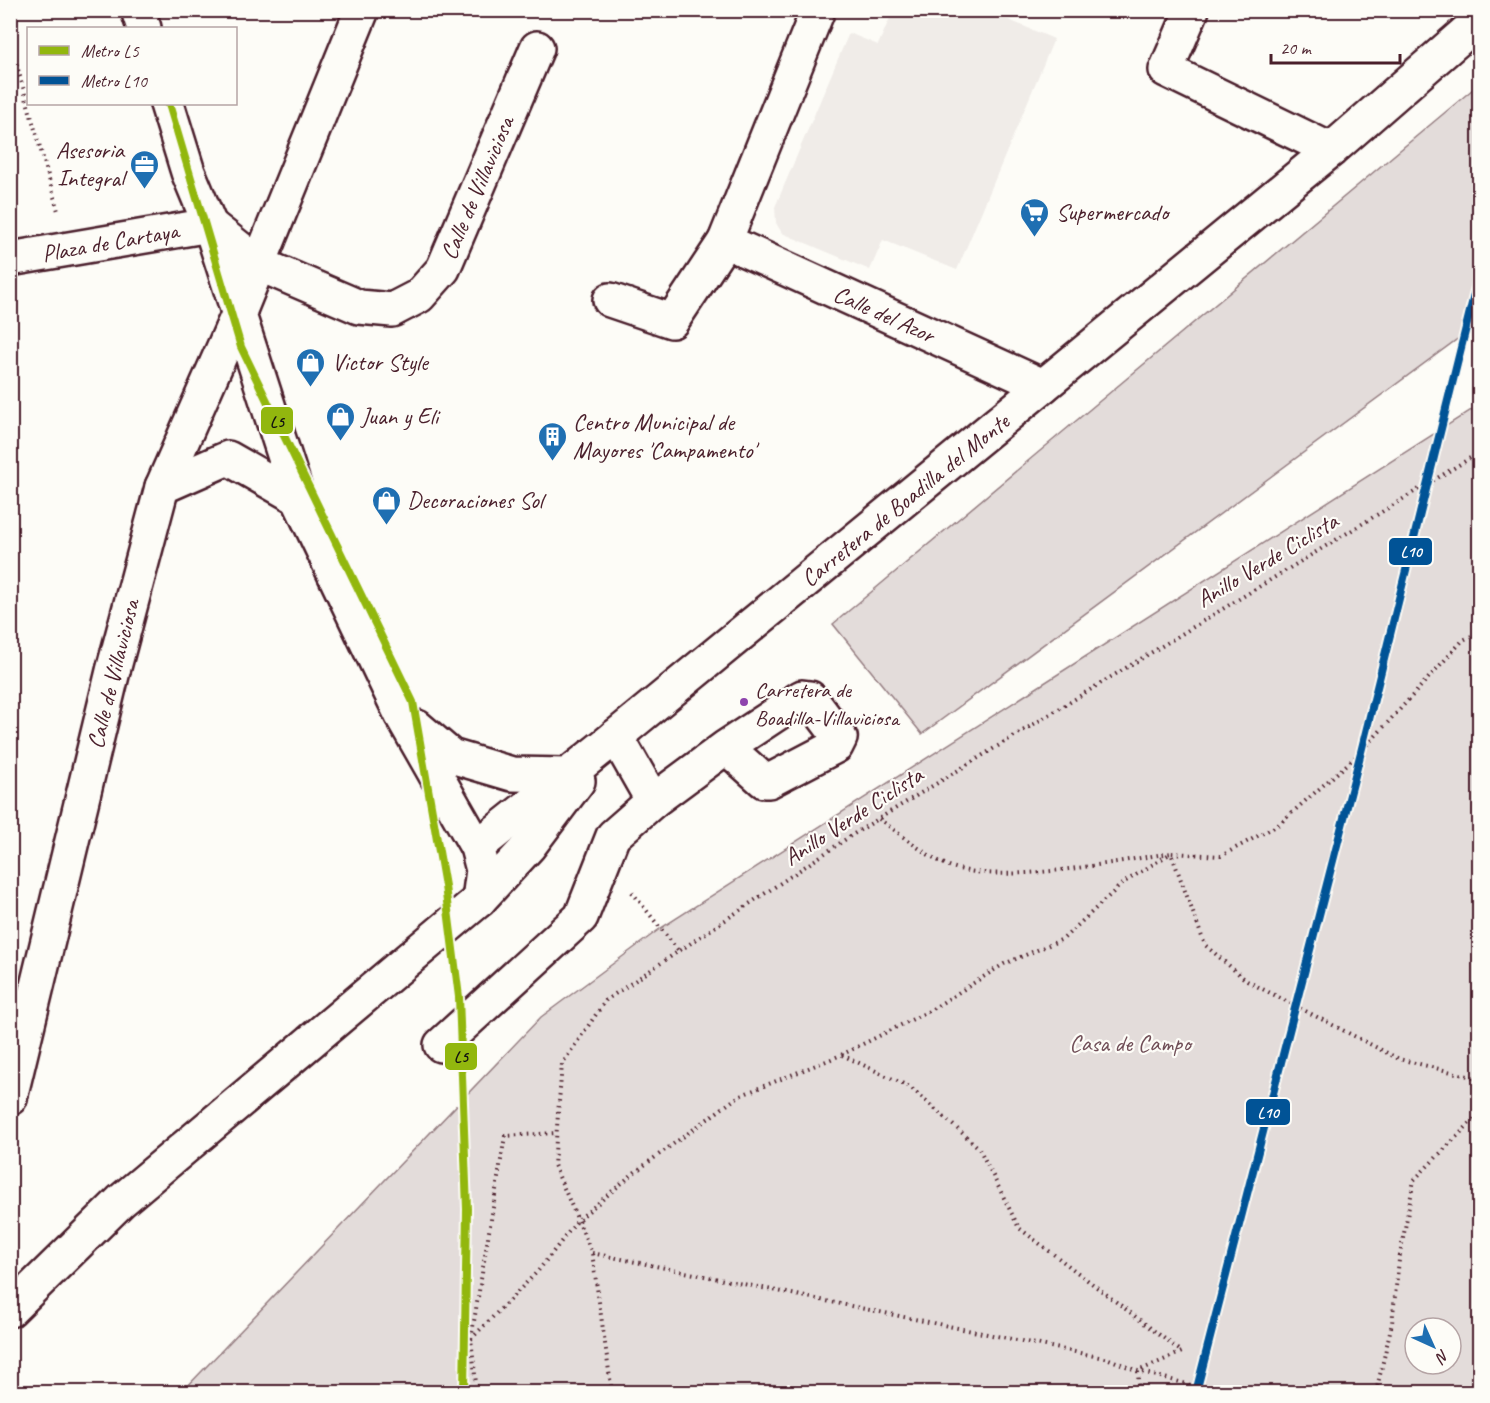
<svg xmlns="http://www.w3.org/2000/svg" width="1490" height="1403" font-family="Caveat,sans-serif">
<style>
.built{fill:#f0ece8}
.green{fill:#e3dcda;stroke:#967e82;stroke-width:1.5;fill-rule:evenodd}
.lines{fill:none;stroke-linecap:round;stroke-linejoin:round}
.minor-casing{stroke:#4a1f2b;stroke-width:38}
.highway-casing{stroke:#4a1f2b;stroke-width:38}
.path{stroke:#4a1f2b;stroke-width:4;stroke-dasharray:1.5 4.5;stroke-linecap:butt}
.minor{stroke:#fdfcf7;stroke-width:33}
.highway{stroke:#fdfcf7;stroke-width:33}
.metro-1-casing{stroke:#fdfcf7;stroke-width:12}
.metro-2-casing{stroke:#fdfcf7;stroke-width:12}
.metro-1{stroke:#92b70e;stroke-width:8}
.metro-2{stroke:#015396;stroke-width:8}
.bus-dot{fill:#8e44ad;stroke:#fdfcf7;stroke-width:2}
.labels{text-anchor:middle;stroke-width:4.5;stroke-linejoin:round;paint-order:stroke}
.bus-label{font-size:22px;fill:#4a1f2b;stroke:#fdfcf7;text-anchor:start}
.poi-label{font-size:24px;fill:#4a1f2b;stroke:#fdfcf7;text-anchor:start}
.street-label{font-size:24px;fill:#4a1f2b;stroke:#fdfcf7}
.park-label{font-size:24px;fill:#704e57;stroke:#fdfcf7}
.line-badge{stroke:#fdfcf7;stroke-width:2}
.badge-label{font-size:16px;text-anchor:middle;font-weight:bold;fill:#fff}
.pale-badge-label{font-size:16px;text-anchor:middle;font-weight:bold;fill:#111}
</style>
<rect width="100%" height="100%" fill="#fdfcf7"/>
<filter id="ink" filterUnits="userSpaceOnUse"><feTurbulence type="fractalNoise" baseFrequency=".0167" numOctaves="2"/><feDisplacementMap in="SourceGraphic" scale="12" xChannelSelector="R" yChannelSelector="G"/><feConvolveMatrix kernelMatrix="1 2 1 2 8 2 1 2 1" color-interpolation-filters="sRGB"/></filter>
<g filter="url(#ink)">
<!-- built -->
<polygon class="built" points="985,10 1054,39 957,270 883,240 870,270 782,233 776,223 775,207 849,33 878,45 893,11"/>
<!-- green -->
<g class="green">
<polygon points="1479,84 1479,323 922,734 833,624"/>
<path d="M1479,405V1392H182L541,1017L661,928ZM1415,1328H1451V1364H1415Z"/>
</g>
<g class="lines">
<defs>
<g id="minor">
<polyline points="138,10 144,28"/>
<polyline points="818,10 725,241 1043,386"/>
<polyline points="1192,10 1166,70 1331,150"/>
<polyline points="167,104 188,172 210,225 298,498 401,714 477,847 483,870 479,900"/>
<polyline points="10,259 210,225 259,264 359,307 392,310 419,296 443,269 537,48"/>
<polyline points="610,300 672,321 725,241"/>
<polyline points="162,487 228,458 298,498"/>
<polyline points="417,727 451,756 512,774 567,775"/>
<polyline points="653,801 726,747 802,697 810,698 840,738 836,746 769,781 764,781 726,747"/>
<polyline points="477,847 604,746 1331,150 1480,20"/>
<polyline points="479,900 529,846 578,781"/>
<polyline points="441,1045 581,917 613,836 653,801 616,736"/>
<polyline points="10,1098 113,671 162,487 238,315 362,10"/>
</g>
<polyline id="highway" points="10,1310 121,1201 479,900"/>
</defs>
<!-- minor casing -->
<use href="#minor" class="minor-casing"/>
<!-- highway casing -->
<use href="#highway" class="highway-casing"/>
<!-- path -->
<g class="path">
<polyline points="10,41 58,211"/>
<path d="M879,819C898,832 931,860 952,867C1005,885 1113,862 1171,853L1205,945L1247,981L1399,1059L1480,1079"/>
<polyline points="632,892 680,953"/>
<polyline points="842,1055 910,1087 979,1148 1019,1228 1182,1352 1138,1371 1139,1392"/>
<polyline points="592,1253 1109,1359 1138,1371 1217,1392"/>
<polyline points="471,1339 538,1271 578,1220 635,1172 739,1096 841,1055 929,1011 1004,964 1063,939 1123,883 1171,853 1221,856 1278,825 1361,752 1463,640 1480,632"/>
<polyline points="477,1392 471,1339 505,1136 556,1133"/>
<polyline points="612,1392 592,1253 554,1165 562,1064 606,1000 852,835 1480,452"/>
<polyline points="1376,1392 1392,1323 1399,1260 1414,1180 1480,1113"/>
</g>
<!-- minor -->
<use href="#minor" class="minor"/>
<!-- highway -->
<use href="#highway" class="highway"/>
<defs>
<polyline id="metro-1" points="169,104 241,347 413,702 445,886 459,997 467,1209 464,1392"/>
<polyline id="metro-2" points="1196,1392 1361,752 1480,271"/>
</defs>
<!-- metro-1 casing -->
<use href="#metro-1" class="metro-1-casing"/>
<!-- metro-2 casing -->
<use href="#metro-2" class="metro-2-casing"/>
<!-- metro-1 -->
<use href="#metro-1" class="metro-1"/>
<!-- metro-2 -->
<use href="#metro-2" class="metro-2"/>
</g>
</g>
<!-- icons -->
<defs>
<symbol id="office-pin" viewBox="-11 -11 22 30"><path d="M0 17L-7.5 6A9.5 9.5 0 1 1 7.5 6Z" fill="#1f6fb2" stroke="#fdfcf7"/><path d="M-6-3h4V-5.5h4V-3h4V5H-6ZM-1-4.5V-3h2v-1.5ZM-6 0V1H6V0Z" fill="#fff"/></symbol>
<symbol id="supermarket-pin" viewBox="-11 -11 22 30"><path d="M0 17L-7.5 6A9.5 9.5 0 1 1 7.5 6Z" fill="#1f6fb2" stroke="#fdfcf7"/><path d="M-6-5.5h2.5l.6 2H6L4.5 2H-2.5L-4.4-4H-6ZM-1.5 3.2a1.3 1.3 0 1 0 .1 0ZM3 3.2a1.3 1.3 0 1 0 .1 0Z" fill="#fff"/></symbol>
<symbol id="shop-pin" viewBox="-11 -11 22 30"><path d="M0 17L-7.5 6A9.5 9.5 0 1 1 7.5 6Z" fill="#1f6fb2" stroke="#fdfcf7"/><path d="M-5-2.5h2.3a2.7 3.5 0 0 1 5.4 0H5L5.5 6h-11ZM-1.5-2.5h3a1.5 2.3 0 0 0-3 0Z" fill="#fff"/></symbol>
<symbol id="building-pin" viewBox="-11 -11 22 30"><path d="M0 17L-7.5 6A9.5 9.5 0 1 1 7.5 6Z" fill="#1f6fb2" stroke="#fdfcf7"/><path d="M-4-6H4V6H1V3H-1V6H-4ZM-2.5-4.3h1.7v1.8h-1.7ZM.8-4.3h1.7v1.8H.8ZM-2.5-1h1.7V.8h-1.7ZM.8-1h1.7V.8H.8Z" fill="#fff"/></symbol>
</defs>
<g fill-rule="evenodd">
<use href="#office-pin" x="128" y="148" width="33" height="45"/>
<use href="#supermarket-pin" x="1018" y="196" width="33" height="45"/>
<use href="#shop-pin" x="294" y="346" width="33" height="45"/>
<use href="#shop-pin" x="324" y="400" width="33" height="45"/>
<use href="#building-pin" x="536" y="420" width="33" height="45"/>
<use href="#shop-pin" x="370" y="484" width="33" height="45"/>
</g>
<!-- markers -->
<circle class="bus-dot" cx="744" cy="702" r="5"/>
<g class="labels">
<!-- bus labels -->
<g class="bus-label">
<text x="755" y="697">Carretera de<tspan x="755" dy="28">Boadilla-Villaviciosa</tspan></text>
</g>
<!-- poi labels -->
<g class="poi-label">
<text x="124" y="158" text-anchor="end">Asesoria<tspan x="124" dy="28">Integral</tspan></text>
<text x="1056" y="220">Supermercado</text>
<text x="332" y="370">Victor Style</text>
<text x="361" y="424">Juan y Eli</text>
<text x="573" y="430">Centro Municipal de<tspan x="573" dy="28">Mayores 'Campamento'</tspan></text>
<text x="407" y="508">Decoraciones Sol</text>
</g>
<!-- street labels -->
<g class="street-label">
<text transform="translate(477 188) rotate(-67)" y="8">Calle de Villaviciosa</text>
<text transform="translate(110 242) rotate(-10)" y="8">Plaza de Cartaya</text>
<text transform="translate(884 314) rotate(24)" y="8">Calle del Azor</text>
<text transform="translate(905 500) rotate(-39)" y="8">Carretera de Boadilla del Monte</text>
<text transform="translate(1267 560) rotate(-31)" y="8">Anillo Verde Ciclista</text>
<text transform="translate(113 674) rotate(-76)" y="8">Calle de Villaviciosa</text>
<text transform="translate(853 816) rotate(-33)" y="8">Anillo Verde Ciclista</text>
</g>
<!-- park labels -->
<g class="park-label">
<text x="1130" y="1051">Casa de Campo</text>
</g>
</g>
<g class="line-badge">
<rect x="260" y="406" width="34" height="29" rx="6" fill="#92b70e"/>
<rect x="1388" y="537" width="45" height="29" rx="6" fill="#015396"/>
<rect x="444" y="1042" width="34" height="29" rx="6" fill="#92b70e"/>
<rect x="1245" y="1098" width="46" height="28" rx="6" fill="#015396"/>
</g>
<g class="badge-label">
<text x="1411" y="557">L10</text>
<text x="1268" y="1118">L10</text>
</g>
<g class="pale-badge-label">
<text x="277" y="427">L5</text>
<text x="461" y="1062">L5</text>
</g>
<!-- margin -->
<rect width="1490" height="1403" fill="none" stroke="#fdfcf7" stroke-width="36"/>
<rect x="18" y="18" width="1454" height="1367" fill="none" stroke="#4a1f2b" stroke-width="2" filter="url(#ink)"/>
<!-- legend -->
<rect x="27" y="27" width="210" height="78" fill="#fdfcf7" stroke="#b5a4a5" stroke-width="1.5"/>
<rect x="39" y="46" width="30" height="9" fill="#92b70e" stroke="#b5a4a5" stroke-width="1.5"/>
<text x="81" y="57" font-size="18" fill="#4a1f2b">Metro L5</text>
<rect x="39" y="76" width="30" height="9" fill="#015396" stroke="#b5a4a5" stroke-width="1.5"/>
<text x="81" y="87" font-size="18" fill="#4a1f2b">Metro L10</text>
<!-- north arrow -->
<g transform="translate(1433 1346) rotate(135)"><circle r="28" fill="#fdfcf7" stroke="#b5a4a5" stroke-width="1.5"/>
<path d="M0-4.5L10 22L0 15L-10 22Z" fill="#1f6fb2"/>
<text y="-9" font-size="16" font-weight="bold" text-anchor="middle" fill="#4a1f2b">N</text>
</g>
<!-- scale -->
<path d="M1271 54v9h129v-9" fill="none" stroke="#4a1f2b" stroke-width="3"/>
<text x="1280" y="54" font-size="18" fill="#4a1f2b" stroke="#fdfcf7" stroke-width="4.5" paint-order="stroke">20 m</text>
</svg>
